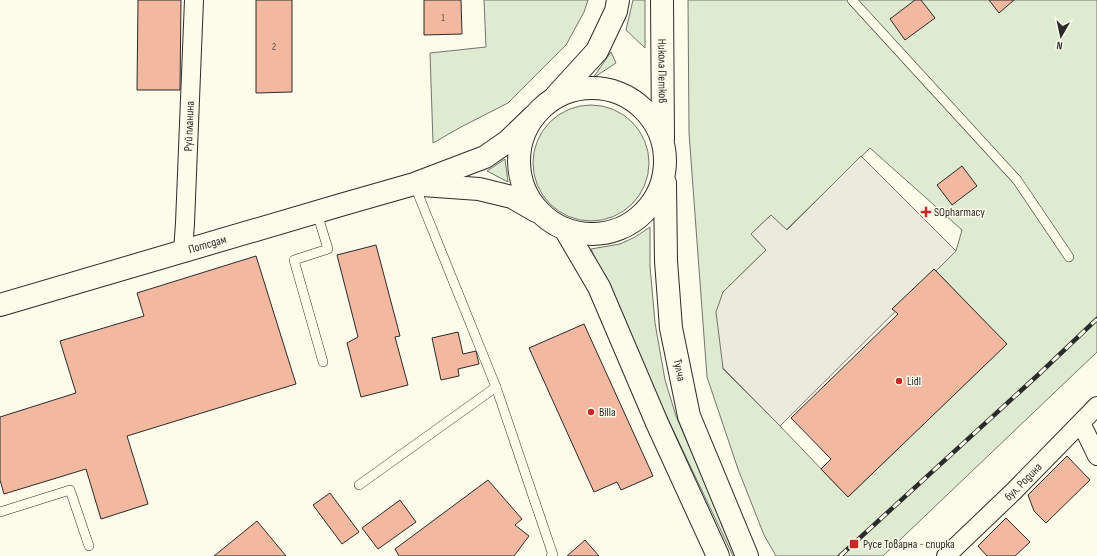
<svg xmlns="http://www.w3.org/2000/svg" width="1097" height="556" font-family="'Sofia Sans Condensed',sans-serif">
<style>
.green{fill:#deebd1;stroke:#74746e;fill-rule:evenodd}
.parking{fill:#eceadb;stroke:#74746e}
.building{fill:#f2b8a0;stroke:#2b2b2b}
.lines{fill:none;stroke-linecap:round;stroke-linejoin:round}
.lane-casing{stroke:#2b2b2b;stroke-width:10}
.street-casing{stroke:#2b2b2b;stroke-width:20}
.secondary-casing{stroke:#2b2b2b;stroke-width:24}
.lane{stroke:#fdfbea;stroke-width:9}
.street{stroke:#fdfbea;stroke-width:18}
.secondary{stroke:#fdfbea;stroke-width:22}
.rail-casing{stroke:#2b2b2b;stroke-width:4.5}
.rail{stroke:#fdfbea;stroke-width:3;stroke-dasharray:9;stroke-linecap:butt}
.poi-dot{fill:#c62828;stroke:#fdfbea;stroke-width:1.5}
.labels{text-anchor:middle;stroke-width:3;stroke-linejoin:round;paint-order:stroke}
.number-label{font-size:10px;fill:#5d4e48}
.street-label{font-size:12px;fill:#2b2b2b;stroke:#fdfbea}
.poi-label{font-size:12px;fill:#2b2b2b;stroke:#fdfbea;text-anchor:start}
</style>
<rect width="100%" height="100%" fill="#fdfbea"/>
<!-- green -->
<g class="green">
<polygon points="484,0 588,0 584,12 566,45 508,103 461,127 433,143 430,53 486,47"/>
<polygon points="633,0 645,0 645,48 626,30"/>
<path d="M688,0H1097V352L883,556H776L764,535L738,469L707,377L689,133ZM870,148L962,230L956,251L934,269L1006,344L848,497L780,426L723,369V292L766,250L751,234L771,215L786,230Z"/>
<polygon points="611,52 616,63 593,78"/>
<circle cx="591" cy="163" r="58"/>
<polygon points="505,159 508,182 487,171"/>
<polygon points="650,227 650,266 655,323 665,380 676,416 736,556 733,556 656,394 591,249 620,244 635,237"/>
</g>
<!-- parking -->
<polygon class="parking" points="861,156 956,251 780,426 723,368 716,312 723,292 766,250 751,234 771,215 787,230"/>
<!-- building -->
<g class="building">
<polygon points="138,0 181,0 180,90 137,90"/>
<polygon points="256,0 292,0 292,92 256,93"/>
<polygon points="424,0 461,0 462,34 424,35"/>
<polygon points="915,0 921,0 935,18 905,40 890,19"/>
<polygon points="989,0 1014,0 999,13"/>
<polygon points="962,166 977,186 952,205 937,185"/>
<polygon points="376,245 400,336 395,337 408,385 361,397 347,343 358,337 337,255"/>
<polygon points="256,256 296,384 127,436 148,504 101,519 86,469 4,494 0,480 0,417 76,393 60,341 144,316 137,293"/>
<polygon points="934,269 1007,344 848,497 821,469 831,459 791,418 898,314 892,309"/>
<polygon points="584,324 653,476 621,490 617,482 594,492 529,348"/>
<polygon points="458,332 463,354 476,351 479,364 458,369 459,376 441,380 432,338"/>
<polygon points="1067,456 1090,480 1046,523 1034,511 1028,495"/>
<polygon points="488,480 522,519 515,525 529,536 514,556 399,556 395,549"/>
<polygon points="330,493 359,532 342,544 313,505"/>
<polygon points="400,500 416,522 378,549 362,528"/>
<polygon points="1006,518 1030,542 1015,556 987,556 978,546"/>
<polygon points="257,521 286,556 214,556"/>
<polygon points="585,540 599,556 567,556"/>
</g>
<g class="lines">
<defs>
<g id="lane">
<polyline points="852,0 1017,180 1069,257"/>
<polyline points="414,184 496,387 553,555 551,556"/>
<polyline points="317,213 328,249 294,260 323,362"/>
<polyline points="359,485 496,387"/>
<polyline points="0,512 70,490 89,546"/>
</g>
<g id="street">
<path id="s1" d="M183,252L185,223L194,0"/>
<polyline points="1081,423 1097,456"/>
<path id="s2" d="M946,556L1014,491L1097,406"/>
</g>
<g id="secondary">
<path id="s3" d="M662,0L663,138"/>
<circle cx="592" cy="161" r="73"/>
<polyline points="556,96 597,51 616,11 618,0"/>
<path id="s4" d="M665,183L666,261L671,328L689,416L747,556"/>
<polyline points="422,185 479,189 512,197 536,211"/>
<polyline points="565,229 599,287 657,423 718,556"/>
<path id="s5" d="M0,305L344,204L414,184L485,157L508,141L534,116"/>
</g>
</defs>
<!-- lane casing -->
<use href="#lane" class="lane-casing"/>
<!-- street casing -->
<use href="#street" class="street-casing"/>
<!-- secondary casing -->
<use href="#secondary" class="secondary-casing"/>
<!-- lane -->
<use href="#lane" class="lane"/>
<!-- street -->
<use href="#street" class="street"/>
<!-- secondary -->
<use href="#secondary" class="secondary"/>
<defs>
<polyline id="rail" points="840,556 1038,375 1097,319"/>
</defs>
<!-- rail casing -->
<use href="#rail" class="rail-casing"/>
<!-- rail -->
<use href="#rail" class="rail"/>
</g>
<!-- markers -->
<g class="poi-dot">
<path d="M924 206h4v4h4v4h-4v4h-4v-4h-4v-4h4z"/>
<circle cx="899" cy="381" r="4"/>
<circle cx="591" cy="412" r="4"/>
<rect x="849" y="539" width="10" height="10" rx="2"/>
</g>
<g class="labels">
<!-- number labels -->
<g class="number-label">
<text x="443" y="21">1</text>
<text x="274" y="50">2</text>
</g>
<!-- street labels -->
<g class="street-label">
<text dy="4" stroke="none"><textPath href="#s3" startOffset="71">Никола Петков</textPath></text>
<text dy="4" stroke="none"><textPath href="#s1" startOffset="126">Руй планина</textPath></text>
<text dy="4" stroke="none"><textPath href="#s5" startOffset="216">Потсдам</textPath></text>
<text dy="4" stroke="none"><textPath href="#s4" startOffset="188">Тулча</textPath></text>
<text dy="4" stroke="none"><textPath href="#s2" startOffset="107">бул. Родина</textPath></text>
</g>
<!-- poi labels -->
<g class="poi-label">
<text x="934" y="216">SOpharmacy</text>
<text x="907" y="385">Lidl</text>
<text x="599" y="416">Billa</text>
<text x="863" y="548">Русе Товарна - спирка</text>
</g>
</g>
<!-- north arrow -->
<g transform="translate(1061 36) rotate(189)" stroke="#fdfbea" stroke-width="3" paint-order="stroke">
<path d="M0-3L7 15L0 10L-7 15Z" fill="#2b2b2b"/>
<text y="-6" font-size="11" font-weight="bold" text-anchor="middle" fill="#2b2b2b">N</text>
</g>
</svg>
